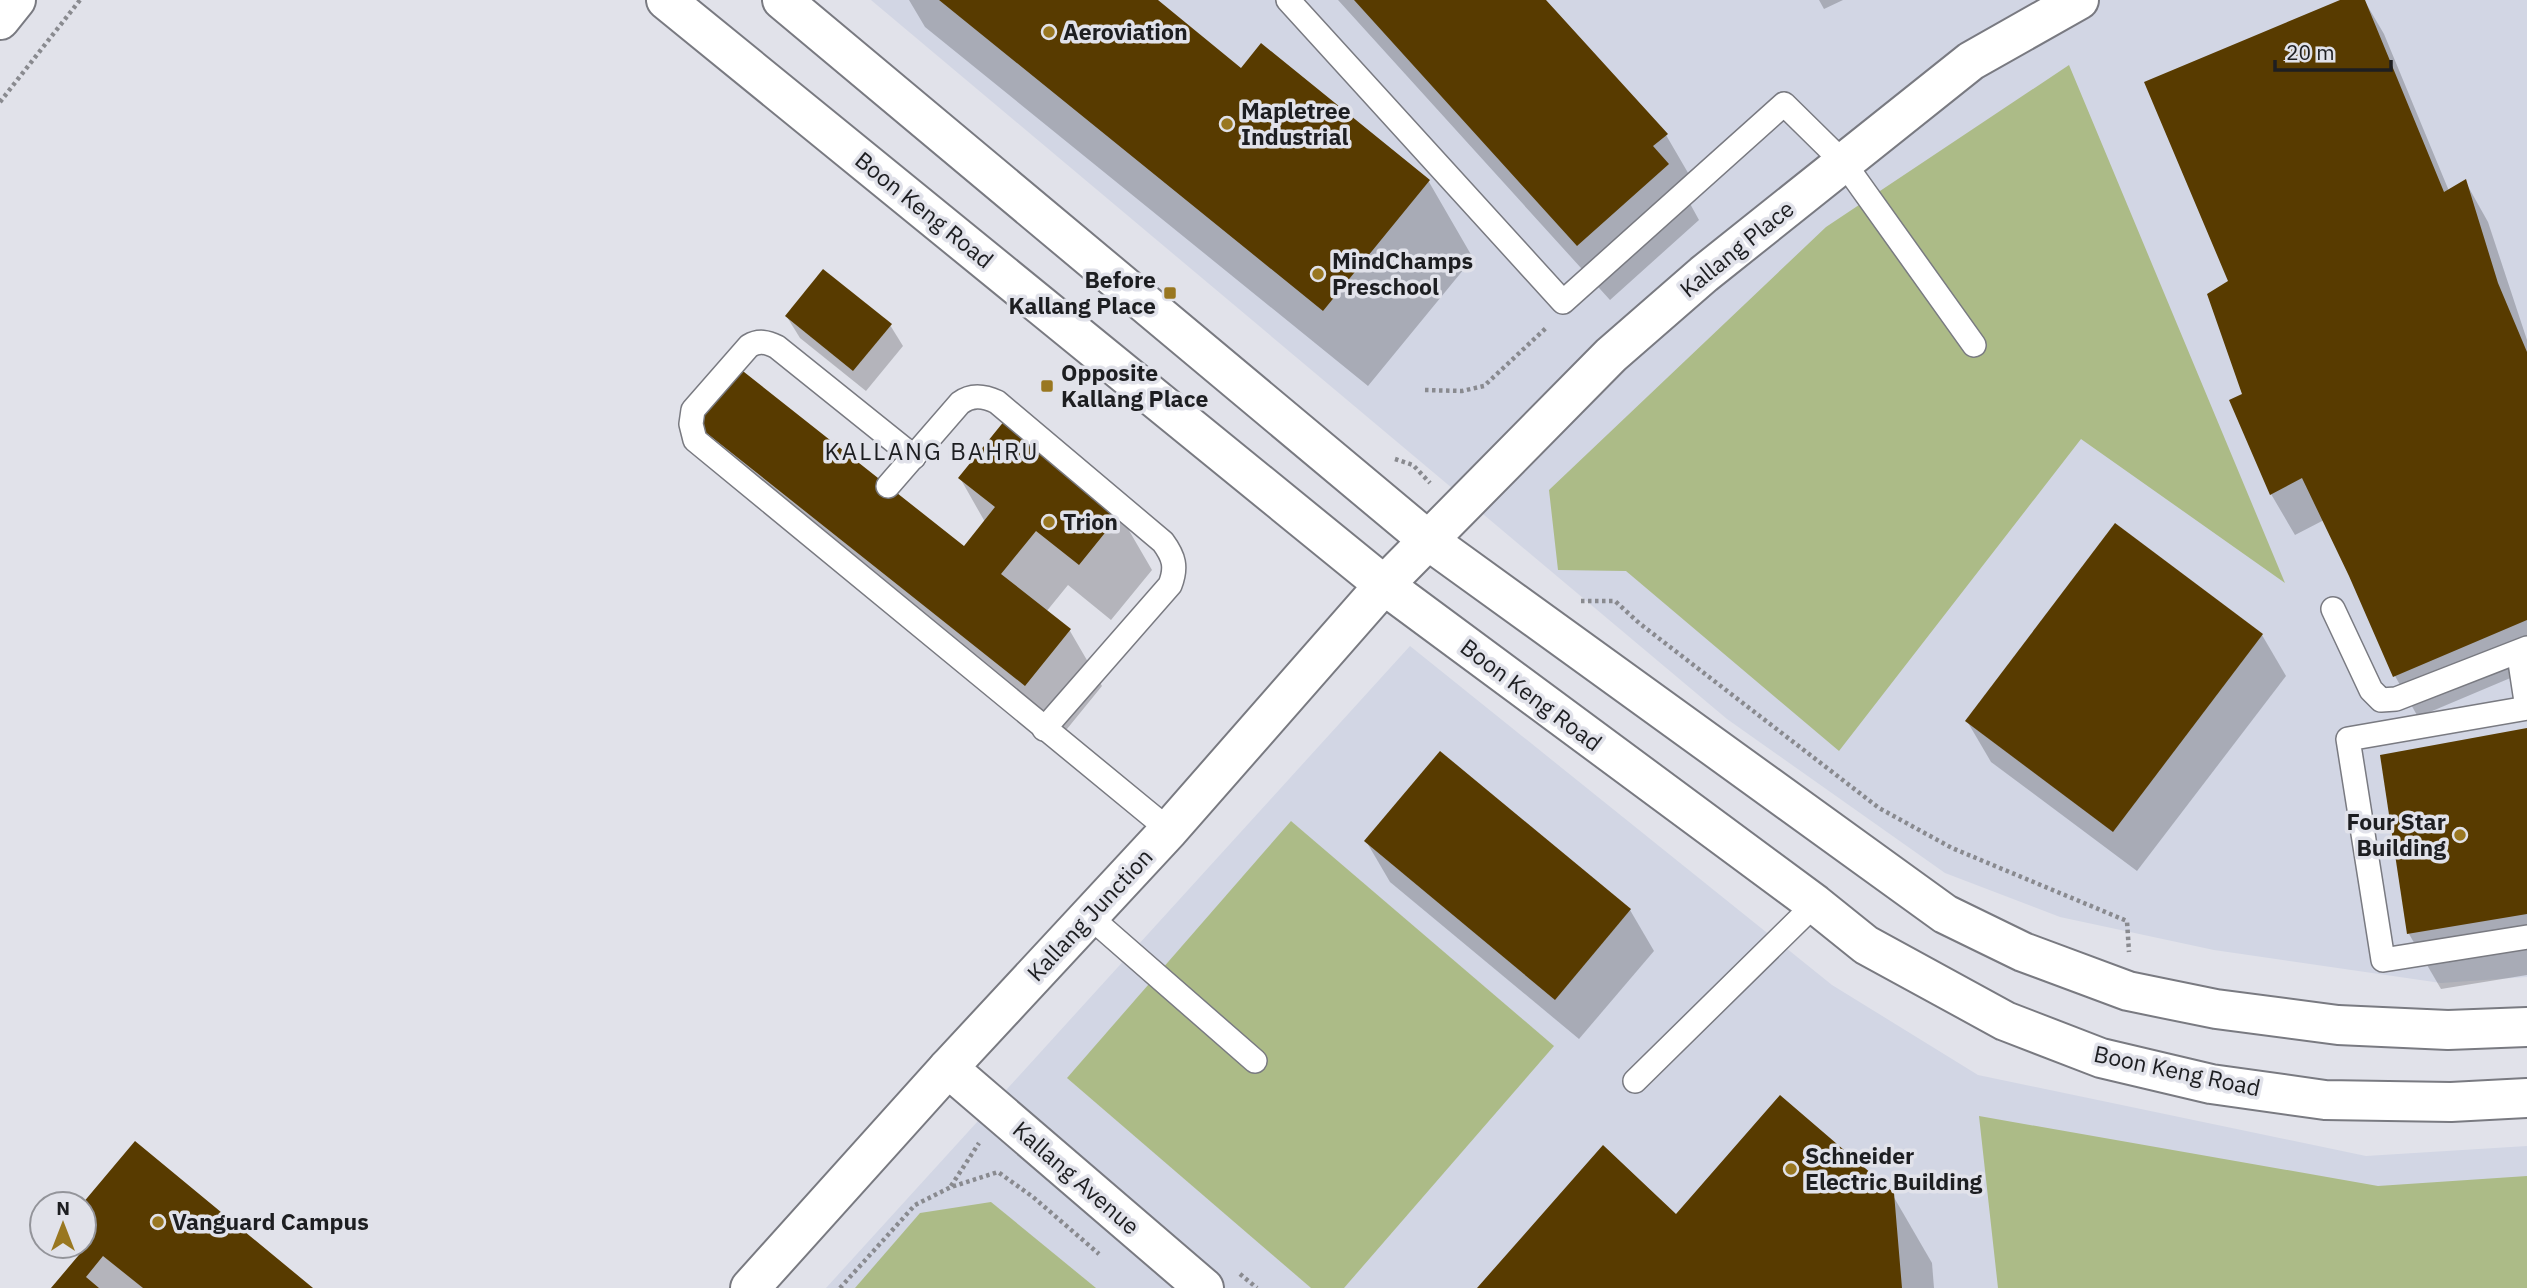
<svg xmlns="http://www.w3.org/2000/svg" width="2527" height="1288" font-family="'IBM Plex Sans',sans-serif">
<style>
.built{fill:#d2d6e4}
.green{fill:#acbb87}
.shadow{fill:#0003}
.building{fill:#583b00}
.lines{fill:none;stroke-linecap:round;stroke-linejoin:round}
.lane-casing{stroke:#797a81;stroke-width:26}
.street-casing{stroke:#797a81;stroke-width:42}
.secondary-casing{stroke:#797a81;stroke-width:42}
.path{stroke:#898a8f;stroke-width:4.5;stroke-dasharray:3.5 3.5;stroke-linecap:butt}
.lane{stroke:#fff;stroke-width:23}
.street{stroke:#fff;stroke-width:38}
.secondary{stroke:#fff;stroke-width:38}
.poi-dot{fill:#997720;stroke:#e1e2ea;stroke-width:2.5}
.labels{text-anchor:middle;stroke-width:7;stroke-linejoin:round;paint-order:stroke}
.poi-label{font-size:23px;font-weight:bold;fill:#1d1e21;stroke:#e1e2ea;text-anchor:start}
.street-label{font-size:23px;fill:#1d1e21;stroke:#e1e2ea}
.neighbourhood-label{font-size:24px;letter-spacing:2px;fill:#1d1e21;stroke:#e1e2ea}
</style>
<rect width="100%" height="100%" fill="#e1e2ea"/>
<!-- built -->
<g class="built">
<polygon points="871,0 2527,0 2527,977 2441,983 2214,950 2060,917 1945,873 1727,719"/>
<polygon points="1410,646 1832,985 1978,1075 2366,1156 2527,1146 2527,1288 826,1288"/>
</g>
<!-- green -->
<g class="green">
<polygon points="2069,65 2285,583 2081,439 1839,751 1626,571 1558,570 1549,490 1826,227"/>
<polygon points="1291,821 1554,1046 1344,1288 1311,1288 1067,1078"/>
<polygon points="1979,1116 2378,1186 2527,1176 2527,1288 1998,1288"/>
<polygon points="991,1202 1096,1288 855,1288 920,1213"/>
</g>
<!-- shadow -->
<g class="shadow">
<polygon points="909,0 1155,0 1241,70 1429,182 1473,258 1368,386 925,27"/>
<polygon points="1338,0 1544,0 1666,135 1698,190 1688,200 1699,220 1610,300"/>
<polygon points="1819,0 1843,0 1824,9"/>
<polygon points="2344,0 2364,0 2384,34 2449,191 2465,181 2488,222 2527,340 2527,671 2418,717 2395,676 2324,520 2295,535 2271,494 2244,395 2230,282"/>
<polygon points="787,317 890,325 903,346 866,391 800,338"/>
<polygon points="696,423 964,549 985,522 960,478 1120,515 1152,570 1111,620 1068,585 1046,612 1070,631 1102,686 1058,740 728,479"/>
<polygon points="2115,525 2262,635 2286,676 2137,871 1991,762 1967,721"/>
<polygon points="2527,730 2527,975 2441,989 2409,934"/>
<polygon points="1366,841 1630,910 1654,951 1579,1039 1390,882"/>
<polygon points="1892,1194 1932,1263 1934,1288 1479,1288"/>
<polygon points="84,1204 310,1288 54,1288 84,1253 80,1246 84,1246"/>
</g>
<!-- building -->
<g class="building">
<polygon points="939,0 1158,0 1241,68 1261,43 1430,180 1323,311"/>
<polygon points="1354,0 1546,0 1668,134 1653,146 1669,164 1577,246"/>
<polygon points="2340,0 2365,0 2444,192 2466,179 2498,283 2527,352 2527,620 2393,677 2349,576 2302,478 2270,495 2229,400 2242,394 2207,294 2228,281 2144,82"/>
<polygon points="823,269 892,324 853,371 785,316"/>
<polygon points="739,368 964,546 995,507 958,478 1005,420 1121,513 1079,565 1036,531 1001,574 1071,629 1025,686 694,423"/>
<polygon points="2115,523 2263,634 2113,832 1965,721"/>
<polygon points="2527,728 2527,914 2407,934 2380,755"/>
<polygon points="1440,751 1631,909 1555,1000 1364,841"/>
<polygon points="1780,1095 1894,1193 1902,1288 1477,1288 1603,1145 1676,1214"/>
<polygon points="135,1141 313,1288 143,1288 103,1256 86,1277 99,1288 51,1288 89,1243 84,1239 84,1204 82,1204"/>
</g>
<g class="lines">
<defs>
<g id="lane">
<polyline points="1288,0 1563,302 1784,104 1844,163 1974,345"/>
<path d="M914,457L777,347C767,342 759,340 749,346L693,410L691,424L695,440L1169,830"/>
<path d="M888,486L960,403C972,394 984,396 997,402L1163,542C1174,557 1177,567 1170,585L1044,729"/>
<polyline points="2333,609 2371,690 2381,700 2396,699 2527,648"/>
<polyline points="2527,660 2520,662 2527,708 2348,739 2383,960 2527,937"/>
<polyline points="1089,916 1255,1061"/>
<polyline points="1635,1081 1815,904"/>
</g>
<g id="street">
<polyline points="948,1068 1204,1288"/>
<polyline points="750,1288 948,1068 1169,830 1384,585 1611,355 1704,274 1971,61 2079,0"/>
</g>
<g id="secondary">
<polyline points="666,0 1384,585 1815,904 1866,945 2005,1021 2101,1058 2211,1084 2325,1100 2451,1102 2527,1098"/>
<polyline points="782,0 1429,541 1945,914 2023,952 2128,991 2216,1009 2338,1025 2448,1030 2527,1027"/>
<polyline points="0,20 16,0"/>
</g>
</defs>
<!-- lane casing -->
<use href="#lane" class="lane-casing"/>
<!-- street casing -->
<use href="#street" class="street-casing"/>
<!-- secondary casing -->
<use href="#secondary" class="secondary-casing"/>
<!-- path -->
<g class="path">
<polyline points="0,102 80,0"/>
<polyline points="1425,390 1462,391 1484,386 1546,328"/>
<polyline points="1395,459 1413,465 1430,483"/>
<polyline points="1581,601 1615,601 1639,623 1879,808 1952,848 2127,921 2129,952"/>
<polyline points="951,1186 979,1143"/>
<polyline points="1240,1274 1257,1288"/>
<polyline points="840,1288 915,1205 951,1187 998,1172 1033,1197 1099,1254"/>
</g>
<!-- lane -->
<use href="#lane" class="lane"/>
<!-- street -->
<use href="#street" class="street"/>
<!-- secondary -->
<use href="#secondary" class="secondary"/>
</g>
<!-- markers -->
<g class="poi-dot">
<circle cx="1049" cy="32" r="7"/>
<circle cx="1227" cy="124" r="7"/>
<circle cx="1318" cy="274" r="7"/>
<rect x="1163" y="286" width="14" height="14" rx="3.5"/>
<rect x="1040" y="379" width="14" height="14" rx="3.5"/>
<circle cx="1049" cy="522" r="7"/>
<circle cx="2460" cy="835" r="7"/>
<circle cx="1791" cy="1169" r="7"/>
<circle cx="158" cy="1222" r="7"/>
</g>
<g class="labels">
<!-- poi labels -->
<g class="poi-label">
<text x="1063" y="40">Aeroviation</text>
<text x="1241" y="119">Mapletree<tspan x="1241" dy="26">Industrial</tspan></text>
<text x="1332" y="269">MindChamps<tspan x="1332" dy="26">Preschool</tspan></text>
<text x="1156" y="288" text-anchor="end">Before<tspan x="1156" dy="26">Kallang Place</tspan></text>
<text x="1061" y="381">Opposite<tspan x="1061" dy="26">Kallang Place</tspan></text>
<text x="1063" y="530">Trion</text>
<text x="2446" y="830" text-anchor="end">Four Star<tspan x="2446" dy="26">Building</tspan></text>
<text x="1805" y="1164">Schneider<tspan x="1805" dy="26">Electric Building</tspan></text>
<text x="172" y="1230">Vanguard Campus</text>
</g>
<!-- street labels -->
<g class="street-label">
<text transform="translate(924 210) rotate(39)" y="8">Boon Keng Road</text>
<text transform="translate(1737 249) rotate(-39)" y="8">Kallang Place</text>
<text transform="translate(1531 695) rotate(37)" y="8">Boon Keng Road</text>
<text transform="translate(1090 915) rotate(-47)" y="8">Kallang Junction</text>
<text transform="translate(2177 1071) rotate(12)" y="8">Boon Keng Road</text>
<text transform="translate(1076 1178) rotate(41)" y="8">Kallang Avenue</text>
</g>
<!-- neighbourhood labels -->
<g class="neighbourhood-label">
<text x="932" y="460">KALLANG BAHRU</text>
</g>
</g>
<!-- north arrow -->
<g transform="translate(63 1225)"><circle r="33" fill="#e1e2ea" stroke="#93949a" stroke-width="2"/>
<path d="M0-5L12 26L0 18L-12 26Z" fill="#997720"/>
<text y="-10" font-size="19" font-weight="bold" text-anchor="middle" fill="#1d1e21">N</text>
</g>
<!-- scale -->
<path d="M2275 60v10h116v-10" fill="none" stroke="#1d1e21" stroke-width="3.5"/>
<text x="2286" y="60" font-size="21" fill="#1d1e21" stroke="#e1e2ea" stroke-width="5" paint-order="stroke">20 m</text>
</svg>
